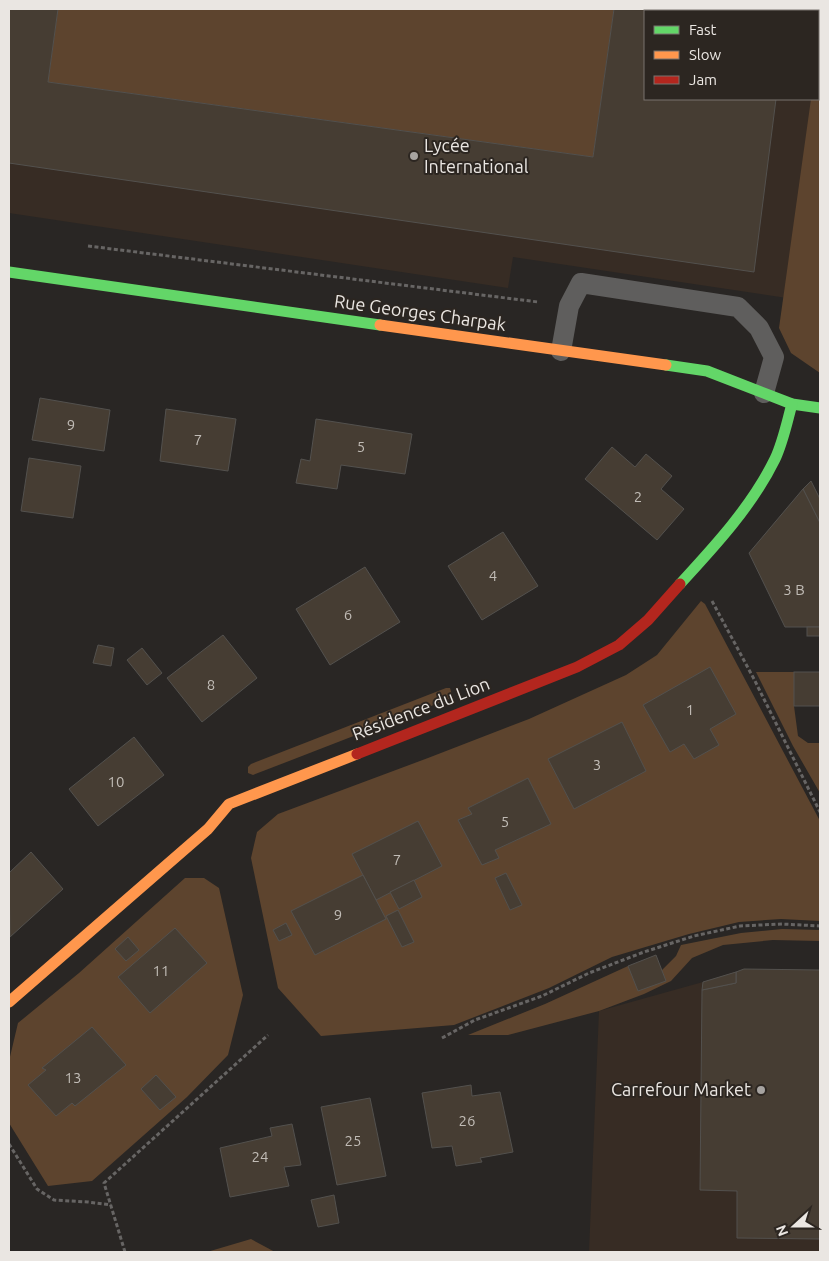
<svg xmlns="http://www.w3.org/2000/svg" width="829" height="1261" font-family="Ubuntu,sans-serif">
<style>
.built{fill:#372c24;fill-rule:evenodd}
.green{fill:#5d442e}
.building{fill:#463d33;stroke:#53514e}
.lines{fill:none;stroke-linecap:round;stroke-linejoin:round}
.path{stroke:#676564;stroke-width:3;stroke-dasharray:4 2.5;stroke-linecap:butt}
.lane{stroke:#5f5e5d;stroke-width:20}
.fast{stroke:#63d668;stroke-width:11}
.slow{stroke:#ff974d;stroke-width:11}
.jam{stroke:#b3261e;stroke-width:11}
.poi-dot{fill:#a6a3a0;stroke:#2c2621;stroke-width:2}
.labels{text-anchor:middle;stroke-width:4;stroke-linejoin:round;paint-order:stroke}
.number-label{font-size:15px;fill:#c1bcb6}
.poi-label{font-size:18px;fill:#eae6e2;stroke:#2c2621;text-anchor:start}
.street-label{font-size:18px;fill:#eae6e2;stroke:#2c2621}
</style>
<rect width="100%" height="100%" fill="#292624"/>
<!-- built -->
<g class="built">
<path d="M9,9H820V303L513,257L508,288L9,213ZM645,11H818V99H645Z"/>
<polygon points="744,969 820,970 820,1252 589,1252 599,1011 703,982"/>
</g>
<!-- green -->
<g class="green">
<polygon points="58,9 614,9 593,157 48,82"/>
<polygon points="820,36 820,373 791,353 779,328 811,99 818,99 818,53"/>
<polygon points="701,601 705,604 820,821 820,921 781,919 739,922 689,934 612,957 549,988 454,1025 321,1036 278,988 251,858 257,832 278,814 428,758 529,719 626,675 657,655"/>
<polygon points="756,672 794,672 794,706 798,736 808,743 820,743 820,793 793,746"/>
<polygon points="446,688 450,688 452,695 449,699 253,775 248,773 248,767 251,764"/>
<polygon points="185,878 204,878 219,888 243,995 228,1055 187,1097 92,1181 48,1186 9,1123 9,1061 18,1023 79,973"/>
<polygon points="782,929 820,930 820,941 773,940 723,945 692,958 671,981 644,994 599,1011 508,1035 468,1035 545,1004 628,966 662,970 676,956 681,945 741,933"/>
<polygon points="251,1239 275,1252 207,1252"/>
</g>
<!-- building -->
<g class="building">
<polygon points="9,9 58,9 48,82 593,157 614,9 788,9 788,11 645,11 645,99 776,99 754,272 9,163"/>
<polygon points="40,398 110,410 104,451 32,440"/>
<polygon points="166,409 236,419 228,471 160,461"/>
<polygon points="316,419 412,434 405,474 341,465 337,489 296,483 301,459 310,461"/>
<polygon points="612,447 635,467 646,454 672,476 661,489 684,509 657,540 585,479"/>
<polygon points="29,458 81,466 73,518 21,511"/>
<polygon points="811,481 820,499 820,523 803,489"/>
<polygon points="803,489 820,523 820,627 785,627 749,553"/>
<polygon points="503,532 538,586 482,620 448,566"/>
<polygon points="365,567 400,622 330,665 296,609"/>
<rect x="807" y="627" width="13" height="9"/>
<polygon points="223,635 257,678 202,722 167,678"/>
<polygon points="98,645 114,648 111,666 93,663"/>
<polygon points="142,648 162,673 147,685 127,660"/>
<polygon points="710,667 736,714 710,729 719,745 694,759 684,744 670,752 643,705"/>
<rect x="794" y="672" width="26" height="34"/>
<polygon points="622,722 646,771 574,809 548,759"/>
<polygon points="134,737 164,775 98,826 69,789"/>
<polygon points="528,778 551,824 495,850 499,858 482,865 458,820 472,814 468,808"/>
<polygon points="418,821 442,866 376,900 352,854"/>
<polygon points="31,852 63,889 10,937 9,873"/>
<polygon points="506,873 522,905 510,910 495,878"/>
<polygon points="363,875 386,919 315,955 291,911"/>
<polygon points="414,880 422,897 399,909 390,892"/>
<polygon points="398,910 414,942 402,947 386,916"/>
<polygon points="286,923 292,935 279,941 273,930"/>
<polygon points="175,928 207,963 150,1013 118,977"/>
<polygon points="128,937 139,950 126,961 115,949"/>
<polygon points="656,955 666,981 638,991 628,966"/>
<polygon points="744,969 820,970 820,1239 737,1238 737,1191 700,1190 702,990 736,983 736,972"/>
<polygon points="736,972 736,983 702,990 703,982"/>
<polygon points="92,1027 126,1065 75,1106 72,1103 56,1116 28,1085 46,1070 42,1068"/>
<polygon points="156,1075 176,1097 160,1110 141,1089"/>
<polygon points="471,1085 472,1096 500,1092 513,1152 480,1158 482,1162 456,1166 452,1146 432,1148 422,1093"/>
<polygon points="370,1098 386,1176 337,1185 321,1107"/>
<polygon points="292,1124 301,1165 284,1167 289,1186 230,1197 220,1148 272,1136 270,1128"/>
<polygon points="334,1195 339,1223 318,1227 311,1200"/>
</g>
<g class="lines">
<!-- path -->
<g class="path">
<polyline points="88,246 538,302"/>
<polyline points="712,601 754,679 820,812"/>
<polyline points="442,1038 475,1020 542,996 589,973 644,952 694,936 740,926 782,924 820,926"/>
<polyline points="9,1144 37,1189 54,1200 88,1202 111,1205"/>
<polyline points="125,1252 104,1183 268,1035"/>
</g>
<!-- lane -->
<polyline class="lane" points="561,351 569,306 581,283 738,307 759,328 774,357 764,393"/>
<!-- fast -->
<g class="fast">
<polyline points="9,272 380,325"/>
<polyline points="666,365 707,371 792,404 820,408"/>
<path d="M680,584C715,546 752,506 775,459C783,442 787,422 792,404"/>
</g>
<!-- slow -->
<g class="slow">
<polyline points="380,325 666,365"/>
<polyline points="9,1002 208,829 229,804 357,754"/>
</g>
<!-- jam -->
<polyline class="jam" points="357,754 577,667 619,645 648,620 680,584"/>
</g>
<!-- markers -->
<g class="poi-dot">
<circle cx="414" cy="156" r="5"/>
<circle cx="761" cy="1090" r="5"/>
</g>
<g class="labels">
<!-- number labels -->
<g class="number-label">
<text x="71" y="430">9</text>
<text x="198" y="445">7</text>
<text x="361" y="452">5</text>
<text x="638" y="502">2</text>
<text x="493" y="581">4</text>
<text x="794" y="595">3 B</text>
<text x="348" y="620">6</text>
<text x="211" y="690">8</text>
<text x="690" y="715">1</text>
<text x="597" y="770">3</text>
<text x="116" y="787">10</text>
<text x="505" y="827">5</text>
<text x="397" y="865">7</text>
<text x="338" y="920">9</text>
<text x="161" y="976">11</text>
<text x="73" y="1083">13</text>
<text x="467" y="1126">26</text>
<text x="353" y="1146">25</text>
<text x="260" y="1162">24</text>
</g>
<!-- poi labels -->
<g class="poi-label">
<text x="424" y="152">Lycée<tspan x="424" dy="21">International</tspan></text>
<text x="751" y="1096" text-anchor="end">Carrefour Market</text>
</g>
<!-- street labels -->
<g class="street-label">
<text transform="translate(420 313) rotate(8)" y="6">Rue Georges Charpak</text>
<text transform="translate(421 709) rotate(-21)" y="6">Résidence du Lion</text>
</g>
</g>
<!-- border -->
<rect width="829" height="1261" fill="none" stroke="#eae6e2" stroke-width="20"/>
<!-- legend -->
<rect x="644" y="10" width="175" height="90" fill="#2c2621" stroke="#78736e"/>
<rect x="654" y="26" width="25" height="8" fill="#63d668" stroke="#78736e"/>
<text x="689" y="35" font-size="15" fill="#eae6e2">Fast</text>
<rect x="654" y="51" width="25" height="8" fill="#ff974d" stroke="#78736e"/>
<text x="689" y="60" font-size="15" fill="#eae6e2">Slow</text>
<rect x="654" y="76" width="25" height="8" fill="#b3261e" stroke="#78736e"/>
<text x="689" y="85" font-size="15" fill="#eae6e2">Jam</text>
<!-- north arrow -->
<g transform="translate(794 1226) rotate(249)" stroke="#2c2621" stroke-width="4" paint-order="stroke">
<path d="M0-4L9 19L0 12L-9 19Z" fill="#eae6e2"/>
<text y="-8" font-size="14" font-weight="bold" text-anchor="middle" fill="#eae6e2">N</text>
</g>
</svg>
